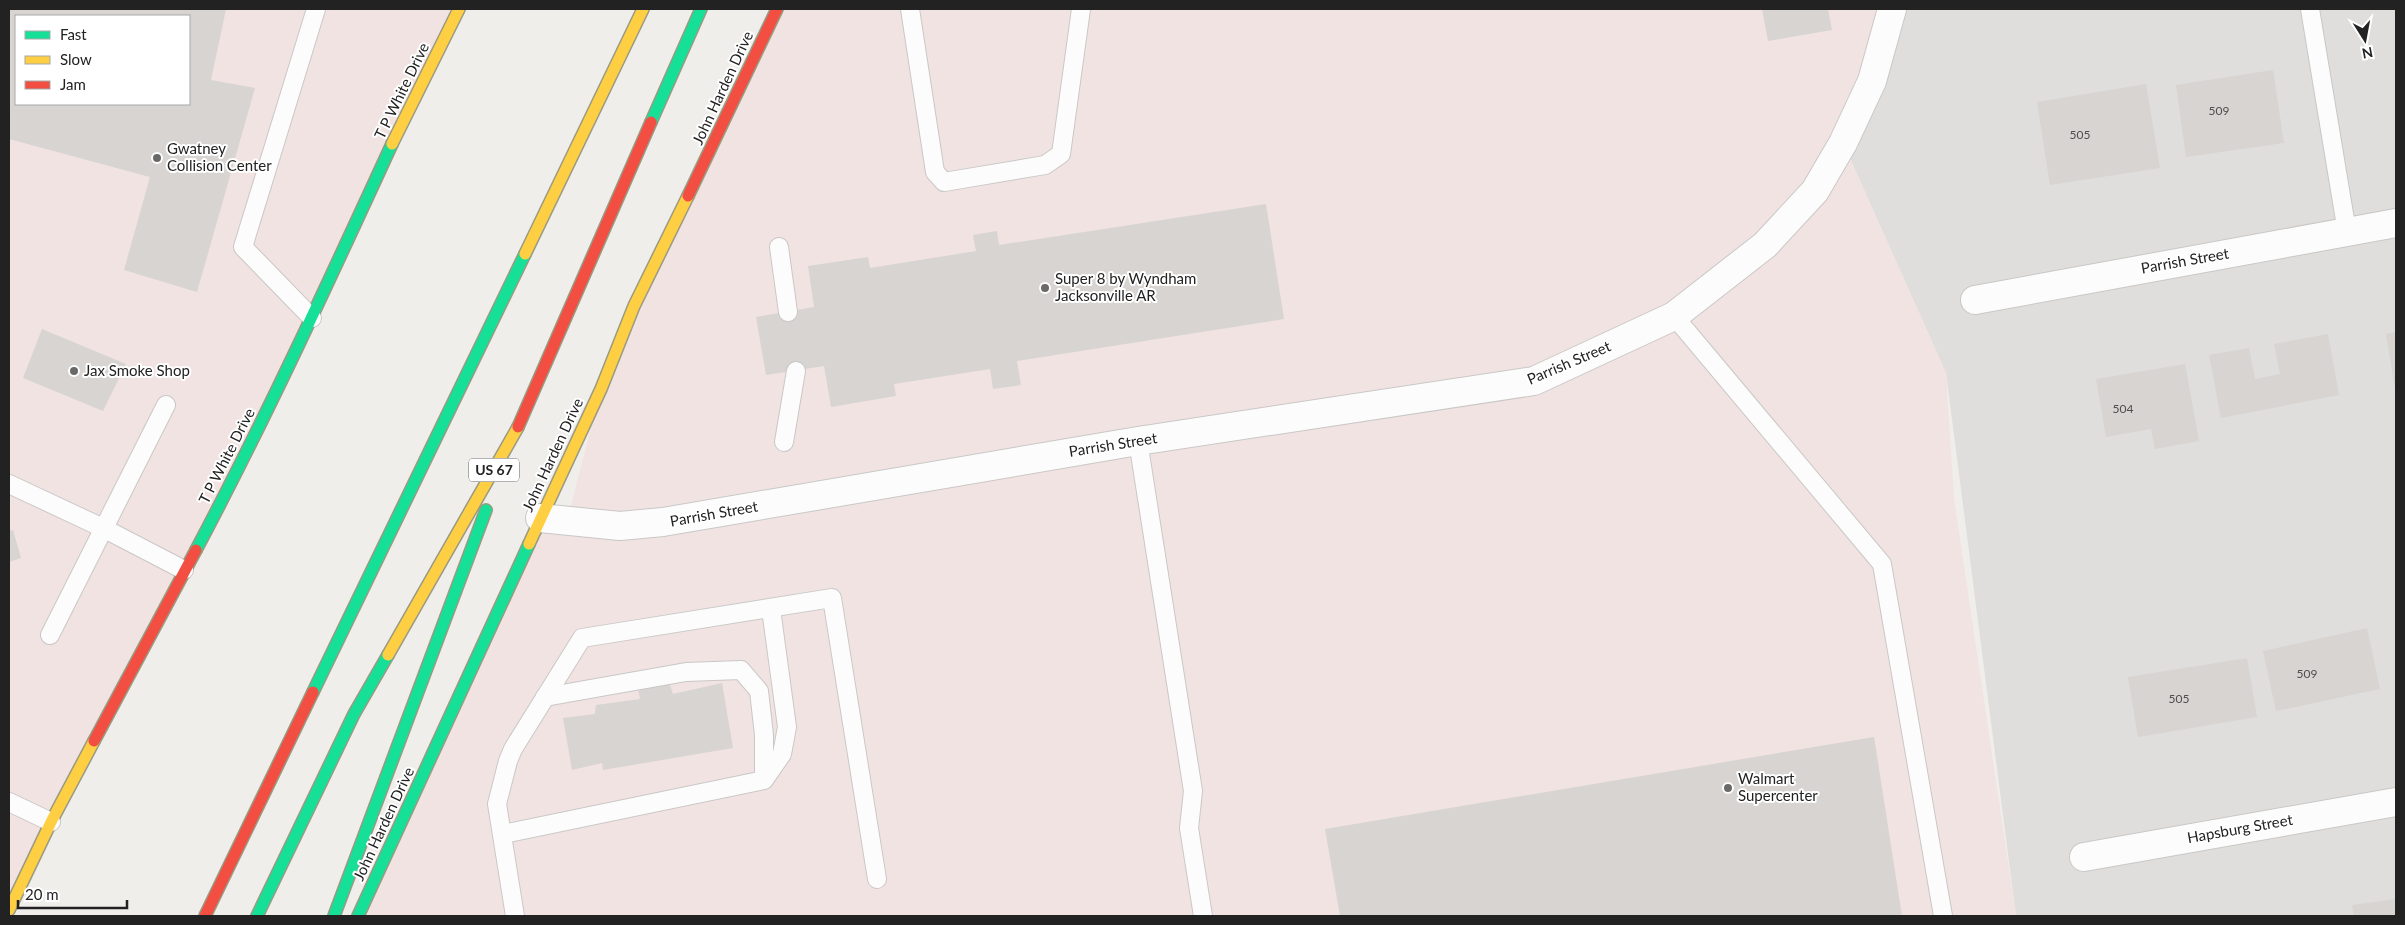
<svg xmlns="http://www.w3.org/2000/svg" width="2405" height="925" font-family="Lato,sans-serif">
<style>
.residential{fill:#dfdedc}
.commercial{fill:#f1e3e1;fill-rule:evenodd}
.building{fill:#d7d4d2;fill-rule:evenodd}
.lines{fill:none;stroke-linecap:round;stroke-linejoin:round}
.lane-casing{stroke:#c9c8c7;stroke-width:20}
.street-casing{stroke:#c9c8c7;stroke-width:30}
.fast-casing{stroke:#999a82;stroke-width:14}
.slow-casing{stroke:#999a82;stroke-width:14}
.jam-casing{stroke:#999a82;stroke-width:14}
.lane{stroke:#fdfcfc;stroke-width:18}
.street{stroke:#fdfcfc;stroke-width:28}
.fast{stroke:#16e098;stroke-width:11}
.slow{stroke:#ffcf43;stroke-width:11}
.jam{stroke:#f24e42;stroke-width:11}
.poi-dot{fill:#6a6968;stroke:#fff;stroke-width:2}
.labels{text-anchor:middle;stroke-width:4;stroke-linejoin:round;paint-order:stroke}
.number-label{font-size:12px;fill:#4f4e4e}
.shield{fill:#fff;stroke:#646464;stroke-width:1}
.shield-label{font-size:14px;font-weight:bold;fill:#222}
.street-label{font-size:15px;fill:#222;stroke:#fff}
.poi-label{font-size:15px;fill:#222;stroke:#fff;text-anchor:start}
</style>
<rect width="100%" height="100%" fill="#f0eeeb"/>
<!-- residential -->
<polygon class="residential" points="1892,9 2396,9 2396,916 2016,916 1946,373 1843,143"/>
<!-- commercial -->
<g class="commercial">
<path d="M9,9H459L9,910ZM16,16H189V104H16Z"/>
<polygon points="777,9 1892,9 1843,143 1946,373 1954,498 2016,916 358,916 540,518 567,521 601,389"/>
</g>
<!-- building -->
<g class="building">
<path d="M9,9H226L211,80L255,88L197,292L124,270L150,177L9,139ZM16,16H189V104H16Z"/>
<polygon points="1762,9 1828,9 1832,30 1768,41"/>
<polygon points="2273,70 2284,143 2186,157 2176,85"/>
<polygon points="2146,84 2160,168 2050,185 2037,102"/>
<polygon points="1266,204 1284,319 1017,361 1021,385 993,389 990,369 894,384 896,396 831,407 824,366 766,375 756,317 814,307 808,266 868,257 870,268 976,251 973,235 997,231 999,245"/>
<polygon points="42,329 126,364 103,411 23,378"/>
<polygon points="2396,332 2396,389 2395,389 2386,334"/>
<polygon points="2328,334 2339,395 2221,418 2209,355 2249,348 2255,379 2280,374 2274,344"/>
<polygon points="2185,364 2199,441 2155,449 2151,429 2106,437 2096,379"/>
<polygon points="13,530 21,558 9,562 9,531"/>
<polygon points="2367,628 2380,689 2276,711 2263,651"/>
<polygon points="2247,658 2257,717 2138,737 2128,677"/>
<polygon points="669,682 673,694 722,683 733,748 603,770 602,763 572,770 563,718 595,714 596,705 640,699 638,688"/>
<polygon points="1874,737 1902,916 1340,916 1325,829"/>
<polygon points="2396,899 2396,916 2354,916 2352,905"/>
</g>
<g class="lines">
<defs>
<g id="lane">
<polyline points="910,9 935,172 944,182 1045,165 1061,154 1081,9"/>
<polyline points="2310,9 2347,232"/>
<polyline points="779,247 788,312"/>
<polyline points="1674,316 1882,564 1943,916"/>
<polyline points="312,318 243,247 316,9"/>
<polyline points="1138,441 1193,791 1189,828 1203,916"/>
<polyline points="784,442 796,371"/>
<polyline points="9,484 103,528 184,570"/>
<polyline points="50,635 166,405"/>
<polyline points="545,697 686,672 741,670 759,691 764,735 764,780"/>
<polyline points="9,802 51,822"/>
<polyline points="503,834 764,780 782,754 787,727 771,609"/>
<polyline points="515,916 497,804 508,761 513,749 582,638 832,598 877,879"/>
</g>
<g id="street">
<polyline points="1975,300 2396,223"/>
<polyline points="540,518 620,526 663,522 1138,441 1534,381 1674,316 1765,245 1815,191 1843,143 1872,81 1892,9"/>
<polyline points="2084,857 2396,802"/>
</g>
<g id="fast">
<polyline points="651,122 701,9"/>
<path d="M196,550C266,418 329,281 392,144"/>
<polyline points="313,692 525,254"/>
<polyline points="257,916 354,714 388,655"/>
<polyline points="334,916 486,510"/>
<polyline points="358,916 529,544"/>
</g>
<g id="slow">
<polyline points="392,144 459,9"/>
<polyline points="525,254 643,9"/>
<polyline points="529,544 601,389 634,306 688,196"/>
<polyline points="388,655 518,427"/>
<polyline points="9,910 51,822 94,741"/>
</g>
<g id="jam">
<polyline points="688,196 777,9"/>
<polyline points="518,427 651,122"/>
<polyline points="94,741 196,550"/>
<polyline points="205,916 313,692"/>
</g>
</defs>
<!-- lane casing -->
<use href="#lane" class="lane-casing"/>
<!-- street casing -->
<use href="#street" class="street-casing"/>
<!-- fast casing -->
<use href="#fast" class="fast-casing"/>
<!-- slow casing -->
<use href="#slow" class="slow-casing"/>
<!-- jam casing -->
<use href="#jam" class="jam-casing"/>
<!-- lane -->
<use href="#lane" class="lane"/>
<!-- street -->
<use href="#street" class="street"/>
<!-- fast -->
<use href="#fast" class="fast"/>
<!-- slow -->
<use href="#slow" class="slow"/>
<!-- jam -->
<use href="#jam" class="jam"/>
</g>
<!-- markers -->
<g class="poi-dot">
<circle cx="157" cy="158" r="5"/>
<circle cx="1045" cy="288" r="5"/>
<circle cx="74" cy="371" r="5"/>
<circle cx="1728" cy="788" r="5"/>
</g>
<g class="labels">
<!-- number labels -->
<g class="number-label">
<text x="2219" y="115">509</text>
<text x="2080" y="139">505</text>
<text x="2123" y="413">504</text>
<text x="2307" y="678">509</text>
<text x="2179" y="703">505</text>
</g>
<!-- shield labels -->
<rect class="shield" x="469" y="458.5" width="50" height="23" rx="4"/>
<g class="shield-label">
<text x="494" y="475">US 67</text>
</g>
<!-- street labels -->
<g class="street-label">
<text transform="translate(723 88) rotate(-65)" y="5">John Harden Drive</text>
<text transform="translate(402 91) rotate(-64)" y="5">T P White Drive</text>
<text transform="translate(2185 261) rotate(-10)" y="5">Parrish Street</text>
<text transform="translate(1569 363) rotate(-23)" y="5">Parrish Street</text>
<text transform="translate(1113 445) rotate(-9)" y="5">Parrish Street</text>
<text transform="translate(553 455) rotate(-65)" y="5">John Harden Drive</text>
<text transform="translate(227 456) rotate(-63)" y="5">T P White Drive</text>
<text transform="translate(714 514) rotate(-10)" y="5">Parrish Street</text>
<text transform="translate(384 824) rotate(-65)" y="5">John Harden Drive</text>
<text transform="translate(2240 829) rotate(-10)" y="5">Hapsburg Street</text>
</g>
<!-- poi labels -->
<g class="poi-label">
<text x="167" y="154">Gwatney<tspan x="167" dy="17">Collision Center</tspan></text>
<text x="1055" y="284">Super 8 by Wyndham<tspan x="1055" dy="17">Jacksonville AR</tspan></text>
<text x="84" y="376">Jax Smoke Shop</text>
<text x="1738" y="784">Walmart<tspan x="1738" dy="17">Supercenter</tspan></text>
</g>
</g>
<!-- border -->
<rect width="2405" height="925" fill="none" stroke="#222222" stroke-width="20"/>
<!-- legend -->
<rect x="15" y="15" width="175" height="90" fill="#ffffff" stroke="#a7a7a7"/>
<rect x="25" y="31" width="25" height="8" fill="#16e098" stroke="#a7a7a7"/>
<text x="60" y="40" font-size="15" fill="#222222">Fast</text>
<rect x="25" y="56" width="25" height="8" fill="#ffcf43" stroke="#a7a7a7"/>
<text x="60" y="65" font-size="15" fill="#222222">Slow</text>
<rect x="25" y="81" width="25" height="8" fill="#f24e42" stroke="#a7a7a7"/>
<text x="60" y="90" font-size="15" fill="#222222">Jam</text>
<!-- north arrow -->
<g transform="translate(2365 40) rotate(169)" stroke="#ffffff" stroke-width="4" paint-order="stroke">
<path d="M0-4L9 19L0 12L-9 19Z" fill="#222222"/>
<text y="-8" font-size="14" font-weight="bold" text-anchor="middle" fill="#222222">N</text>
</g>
<!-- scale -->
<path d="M18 900v8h109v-8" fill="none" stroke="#222222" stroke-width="2.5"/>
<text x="25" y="900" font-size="15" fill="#222222" stroke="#ffffff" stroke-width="4" paint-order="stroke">20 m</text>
</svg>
